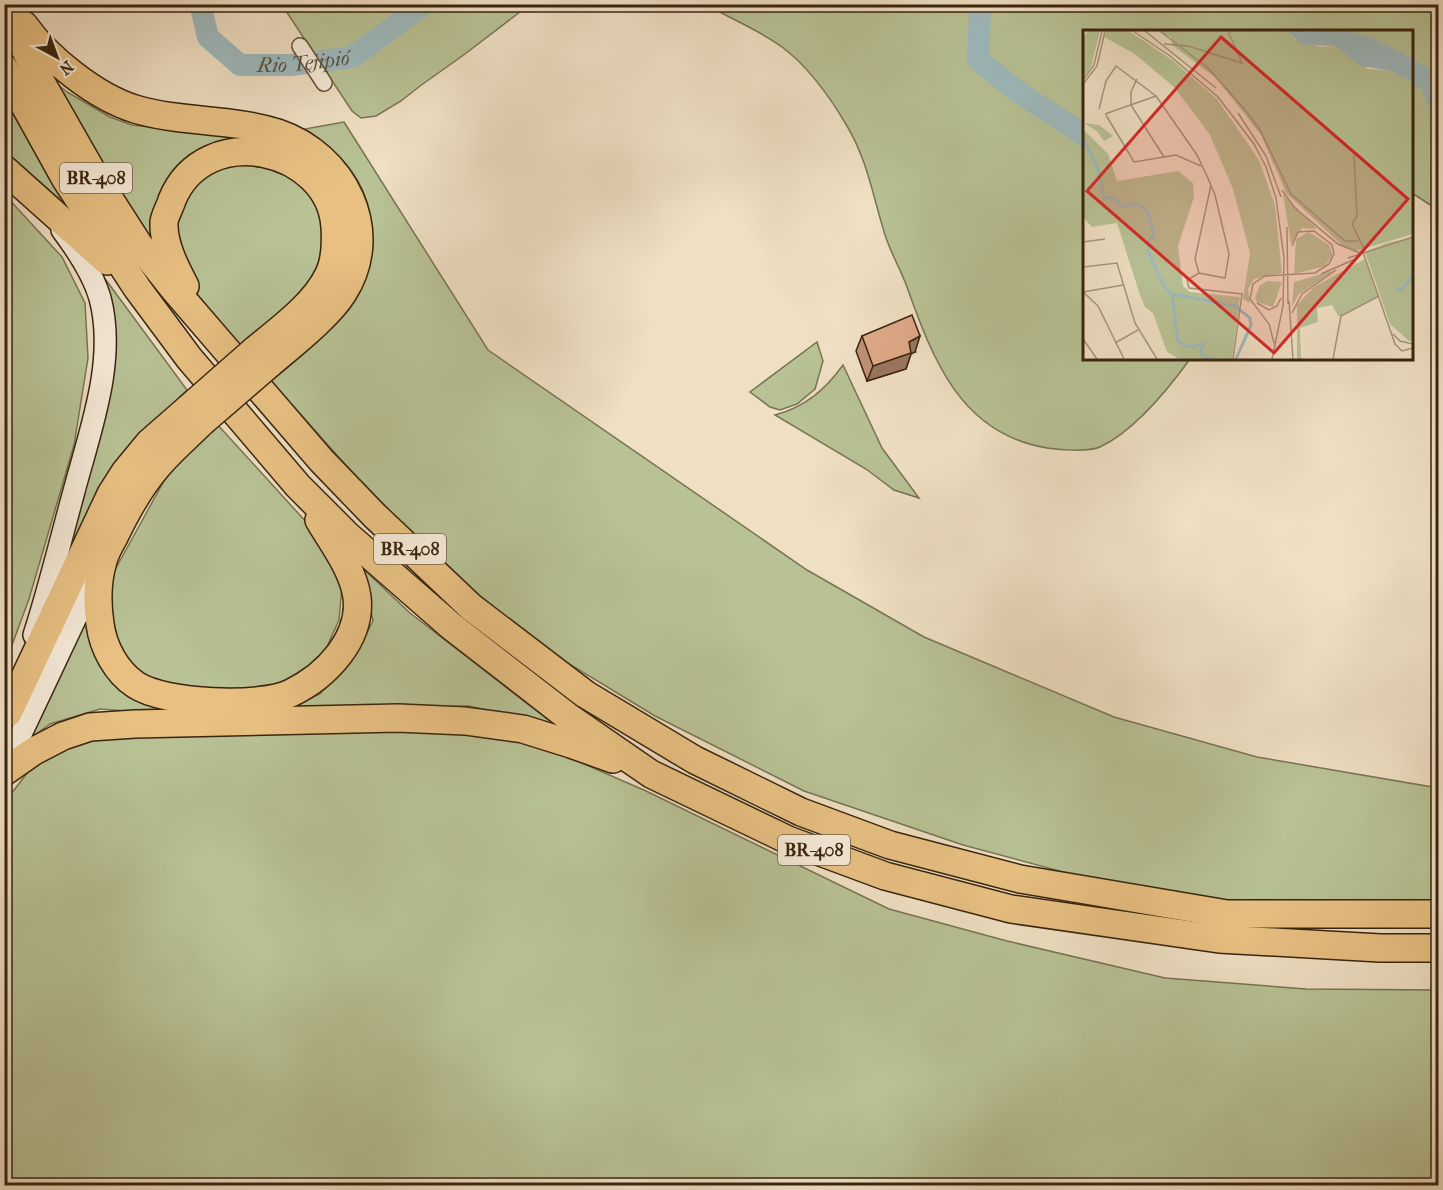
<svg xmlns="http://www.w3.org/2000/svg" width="1443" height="1190" font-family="'IM FELL French Canon',serif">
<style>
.green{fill:#b8c295;stroke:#787452;stroke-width:1.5}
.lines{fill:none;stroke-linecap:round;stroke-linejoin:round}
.river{stroke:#9ebabe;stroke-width:22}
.street-casing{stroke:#66543c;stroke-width:18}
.secondary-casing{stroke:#39250f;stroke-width:24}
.highway-casing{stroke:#39250f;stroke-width:30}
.street{stroke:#f5ead8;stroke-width:15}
.secondary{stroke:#f5ead8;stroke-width:21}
.highway{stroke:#e8c082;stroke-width:27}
.highway-bridge-casing{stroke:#39250f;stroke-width:30;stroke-linecap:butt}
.highway-bridge{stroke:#e8c082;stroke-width:27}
.wall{fill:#bf9176;stroke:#39250f;stroke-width:1.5}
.shaded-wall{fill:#9b7660;stroke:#39250f;stroke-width:1.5}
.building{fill:#dea989;stroke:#39250f;stroke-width:1.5}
.labels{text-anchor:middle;stroke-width:4.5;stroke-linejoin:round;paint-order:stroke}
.shield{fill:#f5ead8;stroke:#71604b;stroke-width:1.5}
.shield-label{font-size:18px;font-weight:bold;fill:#39250f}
.water-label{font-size:21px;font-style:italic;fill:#575244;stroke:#f5ead8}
.inset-river{fill:none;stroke:#9ebabe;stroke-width:3}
.inset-road{fill:none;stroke:#a6957b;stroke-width:1.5}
.view{fill:#d62828;fill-opacity:0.15;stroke:#d62828;stroke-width:3}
.inset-edge{fill:none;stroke:#39250f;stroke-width:3}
</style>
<rect width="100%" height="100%" fill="#efdfc3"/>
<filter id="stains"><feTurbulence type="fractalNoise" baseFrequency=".00333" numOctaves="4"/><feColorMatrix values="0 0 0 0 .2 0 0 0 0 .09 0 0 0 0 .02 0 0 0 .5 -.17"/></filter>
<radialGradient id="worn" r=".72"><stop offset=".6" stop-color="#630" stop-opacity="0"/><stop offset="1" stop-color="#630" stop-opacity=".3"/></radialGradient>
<!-- green -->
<g class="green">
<polygon points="282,5 529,5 465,54 420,86 401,101 376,116 361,118 352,111"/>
<path d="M707,5H1438V210L1412,193V32H1084V358L1190,359C1169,388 1134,431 1100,447C1088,452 1060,450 1047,448C961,434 933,360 907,287C900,267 888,249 883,228C872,192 867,160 847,126C830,97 809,67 782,47C759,30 731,19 707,5Z"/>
<polygon points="33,65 67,92 110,117 132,125 243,138 230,140 156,206 150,237"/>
<polygon points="4,98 60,197 55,201 5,152"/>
<path d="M344,122L488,350L807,570L924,637L1114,717L1257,757L1438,788V907L1222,902L1104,883L963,845L804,791L655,716L561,659L488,604L399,525L271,381C299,358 330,335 350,304C384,252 379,189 330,148C322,140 309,135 299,130Z"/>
<path d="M238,161C249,164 289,170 295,175C305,183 313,198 318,209C343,273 279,312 237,347L206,309L175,258L171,227L181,198L207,171Z"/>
<polygon points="5,195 62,257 85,303 88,358 74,445 29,599 5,664"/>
<polygon points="103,276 187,390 140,436 49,604 103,412 115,356 114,323"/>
<polygon points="817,342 823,361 815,389 797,404 780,410 770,407 750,392"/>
<path d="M843,365L882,448L919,498L894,490L866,469L775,415C805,407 825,390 843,365Z"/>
<polygon points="216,423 308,524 342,587 339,620 325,651 310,665 283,682 249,691 174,688 147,683 116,658 106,624 110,579 122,557 170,470"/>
<polygon points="342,549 410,613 569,736 509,715 469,706 283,711 320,694 354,657 373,621 367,592"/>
<polygon points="88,609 89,634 183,711 138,712 100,709 50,724 24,743"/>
<polygon points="416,731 490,733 559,753 646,791 889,909 1007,941 1165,978 1306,989 1438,990 1438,1185 5,1185 4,807 11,794 34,764 91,736"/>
</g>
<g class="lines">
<!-- river -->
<g class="river">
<path id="s1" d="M200,4L208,37L240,65H291L352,57L425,4"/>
<polyline points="975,4 980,9 978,60 1021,94 1084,135"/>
<polyline points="1412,71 1417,76 1430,79 1438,102"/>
</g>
<defs>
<polyline id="street" points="300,46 324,83"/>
<g id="secondary">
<path d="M34,635C49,589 60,542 73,495C89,433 117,362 100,298C93,274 77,250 62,230"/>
<polyline points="4,770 96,575"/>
</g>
<g id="highway">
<polyline points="4,6 42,84 94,175 139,245 173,288 321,460 374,515 471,607 585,694 695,760 801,812 890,845 1020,879 1227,914 1438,914"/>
<path d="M24,25C47,58 96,97 135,109C181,123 231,118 278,133C343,155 383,231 343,293C328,317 290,346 268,365"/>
<polyline points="4,68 65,178 137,288 189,358 298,486 348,536 451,626 567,716 651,774 788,840 885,876 1011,909 1219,939 1380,948 1438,948"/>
<polyline points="4,169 107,261"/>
<path d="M185,286C175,267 163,244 164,222C165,215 170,207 172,200C205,119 330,148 335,227C336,243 336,261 328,276C314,305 279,330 255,350"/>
<path d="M202,422C187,437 170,451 157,467C139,488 126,512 114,537C110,544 105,553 103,561C97,581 97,604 100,624C103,647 116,672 136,685C165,704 261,708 291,693C326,676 362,639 357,597C353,569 333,544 319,520"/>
<polyline points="8,713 111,494 125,472 149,443 189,408"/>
<polyline points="4,772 34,751 63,736 90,727 135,724 398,718 465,721 523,729 571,744 613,759"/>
</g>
</defs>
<!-- street casing -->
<use href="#street" class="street-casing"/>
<!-- secondary casing -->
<use href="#secondary" class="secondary-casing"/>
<!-- highway casing -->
<use href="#highway" class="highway-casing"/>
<!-- street -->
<use href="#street" class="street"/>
<!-- secondary -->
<use href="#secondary" class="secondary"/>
<!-- highway -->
<use href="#highway" class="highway"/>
<defs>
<g id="highway-bridge">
<polyline points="189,408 255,350"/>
<polyline points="202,422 268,365"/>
</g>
</defs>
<!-- highway-bridge casing -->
<use href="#highway-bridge" class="highway-bridge-casing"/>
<!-- highway-bridge -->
<use href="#highway-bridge" class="highway-bridge"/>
</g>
<!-- wall -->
<g class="wall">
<polygon points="862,336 915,352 911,353 906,369 867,381 856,351"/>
<polygon points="1438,393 1438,404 1435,403"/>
</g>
<!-- shaded-wall -->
<polygon class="shaded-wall" points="920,336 915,352 911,354 906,369 867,381 873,366 909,342"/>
<!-- building -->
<polygon class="building" points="912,315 920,336 909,342 911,353 873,366 862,336"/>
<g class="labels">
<!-- shield labels -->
<g class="shield">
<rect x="60" y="163" width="72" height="30" rx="4.5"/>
<rect x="374" y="534" width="72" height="30" rx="4.5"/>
<rect x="778" y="835" width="72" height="30" rx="4.5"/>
</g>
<g class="shield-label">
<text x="96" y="184">BR-408</text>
<text x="410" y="555">BR-408</text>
<text x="814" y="856">BR-408</text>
</g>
<!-- water labels -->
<g class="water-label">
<text dy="7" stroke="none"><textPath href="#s1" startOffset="140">Rio Tejipió</textPath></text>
</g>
</g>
<!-- overview -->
<g transform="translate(1083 30)">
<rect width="330" height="330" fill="#efdfc3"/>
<path d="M5,1H17L8,37L0,48V7ZM24,1H46L89,30L134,69L176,130L192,175L199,243L171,249L165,259L167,273L160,269L167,223L150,159L127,105L92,58L52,24L21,7ZM74,1H203L212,9L236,17L253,16L285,39L305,40L330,52V204L273,221L262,218L203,163L178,105L133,48L89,15L88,7ZM266,1H330V28L287,6ZM1,93L16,95L30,106L21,111L15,102ZM0,99L25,124L34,151L95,141L110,153L111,167L95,216L100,256L107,262L157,267L149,329H96L84,322L70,283L62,277L57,265L34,193L9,197L0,187ZM200,164L234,199L219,198L208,214ZM226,202L246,215L250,225L242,236L211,244L213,209ZM330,208V311H326L307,294L282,222L304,213ZM282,229L296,266L256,287L249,275L234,278L235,292L217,298L218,329H214V275L231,257ZM253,240L216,264L209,276L211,252ZM185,251L199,252L190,277L174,272L172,268L177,255Z" fill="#b8c295"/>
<path d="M203,1H266L287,6L330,28V52L305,40L277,36L253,16L220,15Z" fill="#9ebabe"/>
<path class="inset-river" d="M0,108L15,139L21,168L28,167L41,177L54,173L65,182L71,205L65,212L66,224L80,255L89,264L152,276L167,288L168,295L153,329M313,260H318L330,246M89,264L95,311L105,317L121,314L117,321L121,327L131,329"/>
<path class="inset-road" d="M50,1L87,26L135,67L171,114L183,137L193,168L201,228L200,276L189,329M62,1L133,58M77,1L125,38L163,81L177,100L208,164L262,211H275M81,14L105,16L159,33L145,1M54,49L48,62V75L81,127M0,50L11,35L19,1M0,54L14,36L22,1M16,79L23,51L33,36L73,66L114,125L124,146L132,165L146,224L142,248L116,243L112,229L128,155M155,83L183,126L198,167M22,84L73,66M23,85L51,132L93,125L118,136M271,125L274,186L269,194L282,221M199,160L212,178L255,214L277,223M204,197L205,274M0,212L22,209M280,222L312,314L319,321L330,318M265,228L330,207M0,237L34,233L52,293L74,329M116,243L104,250L106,258L159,264L150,329M238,244L270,230M0,262L15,276L41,329M0,262L40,255M206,271L210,329M174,273L186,280L194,276L198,268M209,283L219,264L253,240M310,304L317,311L330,314M0,309L14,329M32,313L55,300M191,313L186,294L167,269L170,254L182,246L232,243L246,234L251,224L249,215L231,201L215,202L209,216M250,329L258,286L296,266"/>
<path class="view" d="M138,7L325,169L191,323L4,161Z"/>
<rect width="330" height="330" class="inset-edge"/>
</g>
<!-- margin -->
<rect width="1443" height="1190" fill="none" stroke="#efdfc3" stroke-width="24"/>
<rect x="6" y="6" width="1431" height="1178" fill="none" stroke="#39250f" stroke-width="3"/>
<rect x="12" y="12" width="1419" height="1166" fill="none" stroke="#39250f" stroke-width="1.5"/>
<!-- north arrow -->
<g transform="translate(57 57) rotate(139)" stroke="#f5ead8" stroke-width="4.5" paint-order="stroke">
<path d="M0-4.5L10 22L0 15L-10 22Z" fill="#39250f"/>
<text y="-9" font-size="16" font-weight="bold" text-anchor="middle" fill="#39250f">N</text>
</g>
<rect width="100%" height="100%" filter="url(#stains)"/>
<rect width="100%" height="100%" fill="url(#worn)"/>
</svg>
